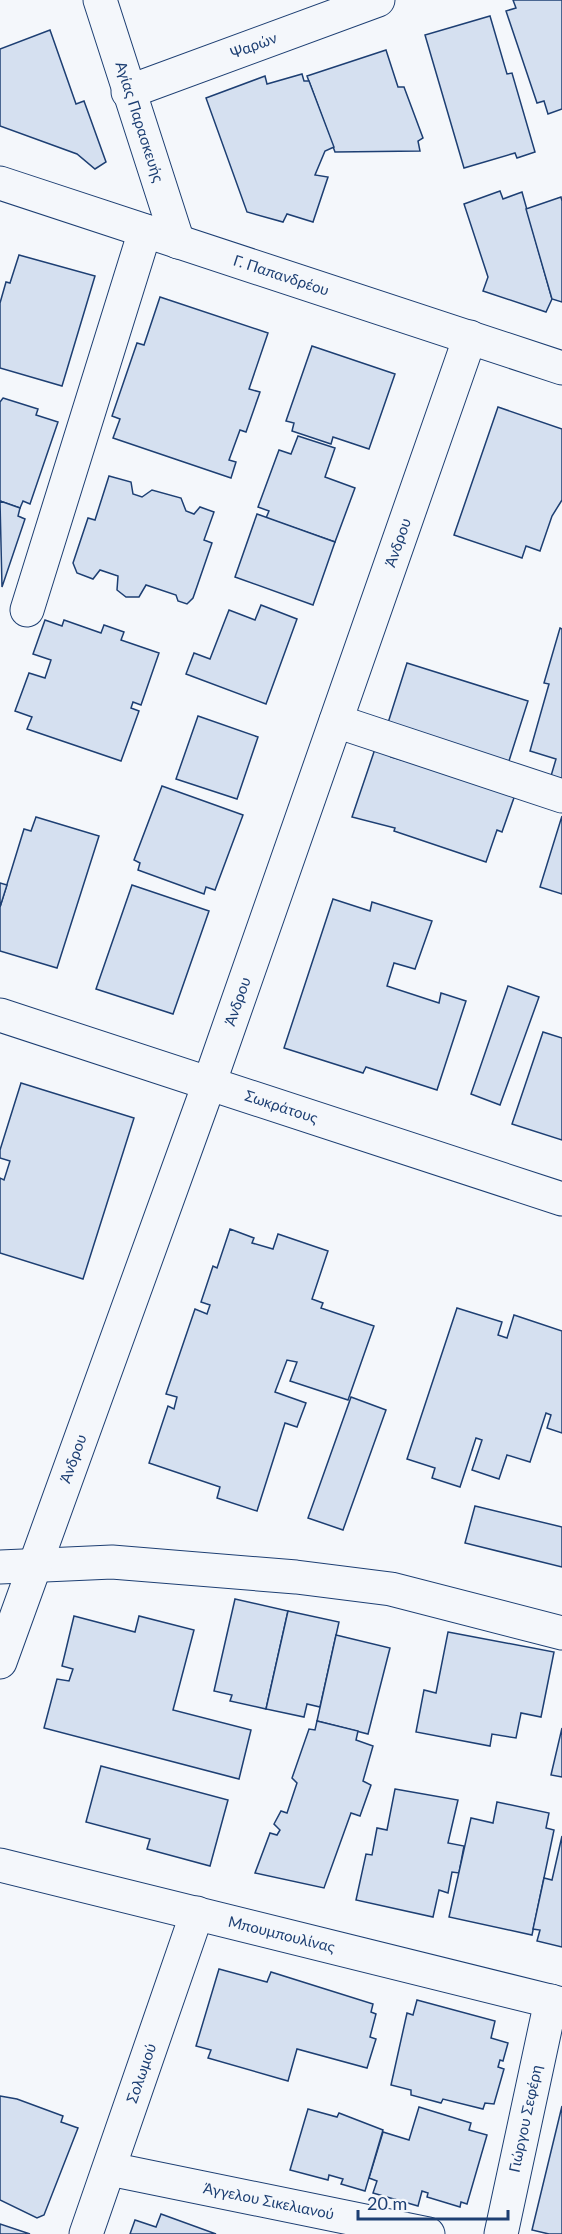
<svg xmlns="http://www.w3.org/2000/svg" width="562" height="2234" font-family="Lato,sans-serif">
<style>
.building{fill:#d5e0f0;stroke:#1d3f73;stroke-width:1.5}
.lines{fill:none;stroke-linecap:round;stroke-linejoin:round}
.minor-casing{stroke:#1d3f73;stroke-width:35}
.minor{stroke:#f4f7fb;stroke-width:33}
.labels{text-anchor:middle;stroke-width:4.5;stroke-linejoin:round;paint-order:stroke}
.street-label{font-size:15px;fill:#1d3f73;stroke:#f4f7fb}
</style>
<rect width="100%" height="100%" fill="#f4f7fb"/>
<!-- building -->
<g class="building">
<polygon points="513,0 562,0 562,109 548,114 544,101 537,103 506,11 516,8"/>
<polygon points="490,16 507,74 512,73 535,152 517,158 515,153 464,168 425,35"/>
<polygon points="50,30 76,104 84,101 106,162 95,169 77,154 0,126 0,49"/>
<polygon points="386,50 398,87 404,87 423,138 418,141 420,151 335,152 307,76"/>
<polygon points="302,74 304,81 309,81 334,147 325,151 315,175 328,177 313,222 287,214 283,222 247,212 206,98 265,76 267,84"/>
<polygon points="500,191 503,199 522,192 552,299 546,312 483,291 488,277 464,204"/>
<polygon points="561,197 562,201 562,302 552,299 526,209"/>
<polygon points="19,255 95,276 62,386 0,368 0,303 6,282 10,283"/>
<polygon points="160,297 268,333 249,389 260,392 246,432 240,430 229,460 236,462 231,478 113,438 120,419 112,416 137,343 144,345"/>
<polygon points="312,346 395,374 369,449 333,437 331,444 292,431 294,423 286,421"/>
<polygon points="3,398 38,409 36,415 58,422 30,504 23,501 20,508 0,501 0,402"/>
<polygon points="498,407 562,429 562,500 552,516 540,551 526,546 522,558 454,535"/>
<polygon points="298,436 335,448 325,477 355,488 335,542 266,518 269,511 258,507 279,450 291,454"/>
<polygon points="109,476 131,482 133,494 142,497 152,490 181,498 186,511 194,514 200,507 214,512 204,540 212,543 193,598 187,604 178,601 176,595 146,585 139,597 126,597 117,590 118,576 100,570 93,579 77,573 73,563 88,518 95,520"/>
<polygon points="0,501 20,508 18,516 25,519 2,587"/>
<polygon points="257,514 335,542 313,605 235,577"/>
<polygon points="261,605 297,619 266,704 186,674 194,653 210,659 229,610 255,620"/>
<polygon points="45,620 62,626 64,620 101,633 104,625 124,632 121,640 159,653 141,705 133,702 131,708 139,711 121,761 27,729 32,717 15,711 29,673 45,678 51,660 33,654"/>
<polygon points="560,628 562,629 562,779 551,776 556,759 530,751 549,684 544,683"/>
<polygon points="407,663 528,701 508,764 387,726"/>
<polygon points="198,716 258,737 237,799 176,779"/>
<polygon points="376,746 393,752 391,757 516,792 502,832 497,830 486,862 394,831 395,828 352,817"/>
<polygon points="162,786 243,815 215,890 206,887 204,894 138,870 140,863 134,860"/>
<polygon points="562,816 562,894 540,887"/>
<polygon points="36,817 99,836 57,968 0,951 0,907 24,829 31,831"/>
<polygon points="0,883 7,885 0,907"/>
<polygon points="132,885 209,911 173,1014 96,989"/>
<polygon points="333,899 370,911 372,902 432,921 415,969 394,963 387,986 439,1003 441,993 466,1001 437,1090 366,1067 363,1073 284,1048"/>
<polygon points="508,986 539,997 500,1105 471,1094"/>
<polygon points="543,1032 562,1038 562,1140 512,1124"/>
<polygon points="21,1083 134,1118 83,1279 0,1253 0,1178 4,1180 10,1161 0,1158 0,1150"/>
<polygon points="230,1229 254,1238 252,1243 273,1249 278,1234 328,1251 312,1299 323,1303 321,1308 374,1326 348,1400 290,1381 297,1362 287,1360 275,1392 306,1403 297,1427 285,1423 257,1511 217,1498 220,1487 149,1463 168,1406 174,1409 177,1397 166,1394 195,1309 207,1314 210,1305 201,1302 213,1266 217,1268"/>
<polygon points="457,1308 502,1322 498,1335 507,1338 514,1315 562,1331 562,1433 547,1428 551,1415 546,1413 530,1462 507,1455 499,1479 472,1470 482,1440 476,1438 460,1487 432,1478 435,1468 407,1459"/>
<polygon points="351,1397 386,1410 343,1530 308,1518"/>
<polygon points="475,1506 562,1527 562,1567 465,1543"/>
<polygon points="235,1599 288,1611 266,1709 230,1701 232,1695 214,1691"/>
<polygon points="288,1611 339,1622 320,1707 307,1704 304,1717 266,1709"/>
<polygon points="74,1616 135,1632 139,1616 194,1630 173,1710 251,1730 239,1779 44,1728 57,1679 69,1681 73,1669 62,1666"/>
<polygon points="448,1632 554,1652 541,1717 521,1713 516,1738 492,1734 490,1746 416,1732 424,1690 436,1693"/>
<polygon points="336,1635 390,1648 368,1734 317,1721"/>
<polygon points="317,1721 358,1731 356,1740 373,1746 363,1781 371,1785 360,1816 351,1813 324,1888 255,1873 270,1833 277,1835 280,1830 274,1824 281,1811 287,1813 297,1783 292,1778 309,1729 315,1730"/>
<polygon points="562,1728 562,1777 551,1775"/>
<polygon points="101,1766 228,1800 210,1866 147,1849 150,1839 86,1822"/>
<polygon points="395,1789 458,1800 448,1843 464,1846 459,1873 452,1872 448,1893 439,1890 433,1917 356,1900 366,1854 372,1855 377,1828 387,1830"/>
<polygon points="497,1802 549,1813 546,1828 554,1830 532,1935 449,1917 471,1818 493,1823"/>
<polygon points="562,1836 562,1947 537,1941 540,1930 533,1929 544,1878 552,1880"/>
<polygon points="219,1969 267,1982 271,1972 373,2004 371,2012 376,2014 370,2037 376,2039 367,2068 297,2049 288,2081 208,2058 211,2050 196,2046"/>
<polygon points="417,2000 495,2021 491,2038 508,2043 503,2061 500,2060 498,2067 504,2069 494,2104 485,2103 483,2109 443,2099 441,2103 411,2095 411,2090 391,2085 407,2013 413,2015"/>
<polygon points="0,2096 17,2099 63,2116 61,2122 78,2128 44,2215 37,2218 0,2200"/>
<polygon points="562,2106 562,2234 549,2234 532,2230"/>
<polygon points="419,2107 471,2123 469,2130 487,2135 467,2204 461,2202 460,2207 427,2197 428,2193 422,2191 418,2206 373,2193 377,2181 369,2178 383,2132 409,2140"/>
<polygon points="308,2109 337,2117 339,2113 383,2130 365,2191 341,2184 343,2179 329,2175 328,2180 290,2170"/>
<polygon points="161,2214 216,2234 130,2234 135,2220 156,2227"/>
<polygon points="0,2224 30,2234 0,2234"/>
</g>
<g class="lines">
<defs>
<g id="minor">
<path id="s1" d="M100,0L178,242"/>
<path id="s2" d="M128,92L378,0"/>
<path id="s3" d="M0,183L562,368"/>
<polyline points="27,610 145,231"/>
<polyline points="336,721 562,796"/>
<path id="s4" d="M0,1015L562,1199"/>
<polyline points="0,1567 112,1562 296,1577 391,1589 562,1633"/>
<path id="s5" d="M0,1662L209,1084L470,337"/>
<path id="s6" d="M0,1865L562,2004"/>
<path id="s7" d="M110,2169L428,2234"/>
<path id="s8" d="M86,2234L197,1913"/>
<path id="s9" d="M501,2234L551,2001"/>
</g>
</defs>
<!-- minor casing -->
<use href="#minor" class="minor-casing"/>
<!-- minor -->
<use href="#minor" class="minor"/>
</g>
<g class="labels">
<!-- street labels -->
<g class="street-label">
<text dy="5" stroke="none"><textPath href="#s2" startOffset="134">Ψαρών</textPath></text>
<text dy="5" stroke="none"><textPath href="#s1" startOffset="128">Αγίας Παρασκευής</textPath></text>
<text dy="5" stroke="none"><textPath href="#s3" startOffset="296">Γ. Παπανδρέου</textPath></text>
<text dy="5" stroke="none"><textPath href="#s5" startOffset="1188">Άνδρου</textPath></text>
<text dy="5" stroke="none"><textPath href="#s5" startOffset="702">Άνδρου</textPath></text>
<text dy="5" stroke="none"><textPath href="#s4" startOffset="296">Σωκράτους</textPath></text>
<text dy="5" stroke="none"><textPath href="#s5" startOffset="216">Άνδρου</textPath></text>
<text dy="5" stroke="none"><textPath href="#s6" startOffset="290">Μπουμπουλίνας</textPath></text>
<text dy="5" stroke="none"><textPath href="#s8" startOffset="170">Σολωμού</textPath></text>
<text dy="5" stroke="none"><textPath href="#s9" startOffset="118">Γιώργου Σεφέρη</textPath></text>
<text dy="5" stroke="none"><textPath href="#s7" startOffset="162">Άγγελου Σικελιανού</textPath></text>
</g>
</g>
<!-- scale -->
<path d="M358 2210v9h150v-9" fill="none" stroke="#1d3f73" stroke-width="3"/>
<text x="367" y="2210" font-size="18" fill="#1d3f73" stroke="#f4f7fb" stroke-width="4.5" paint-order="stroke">20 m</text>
</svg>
